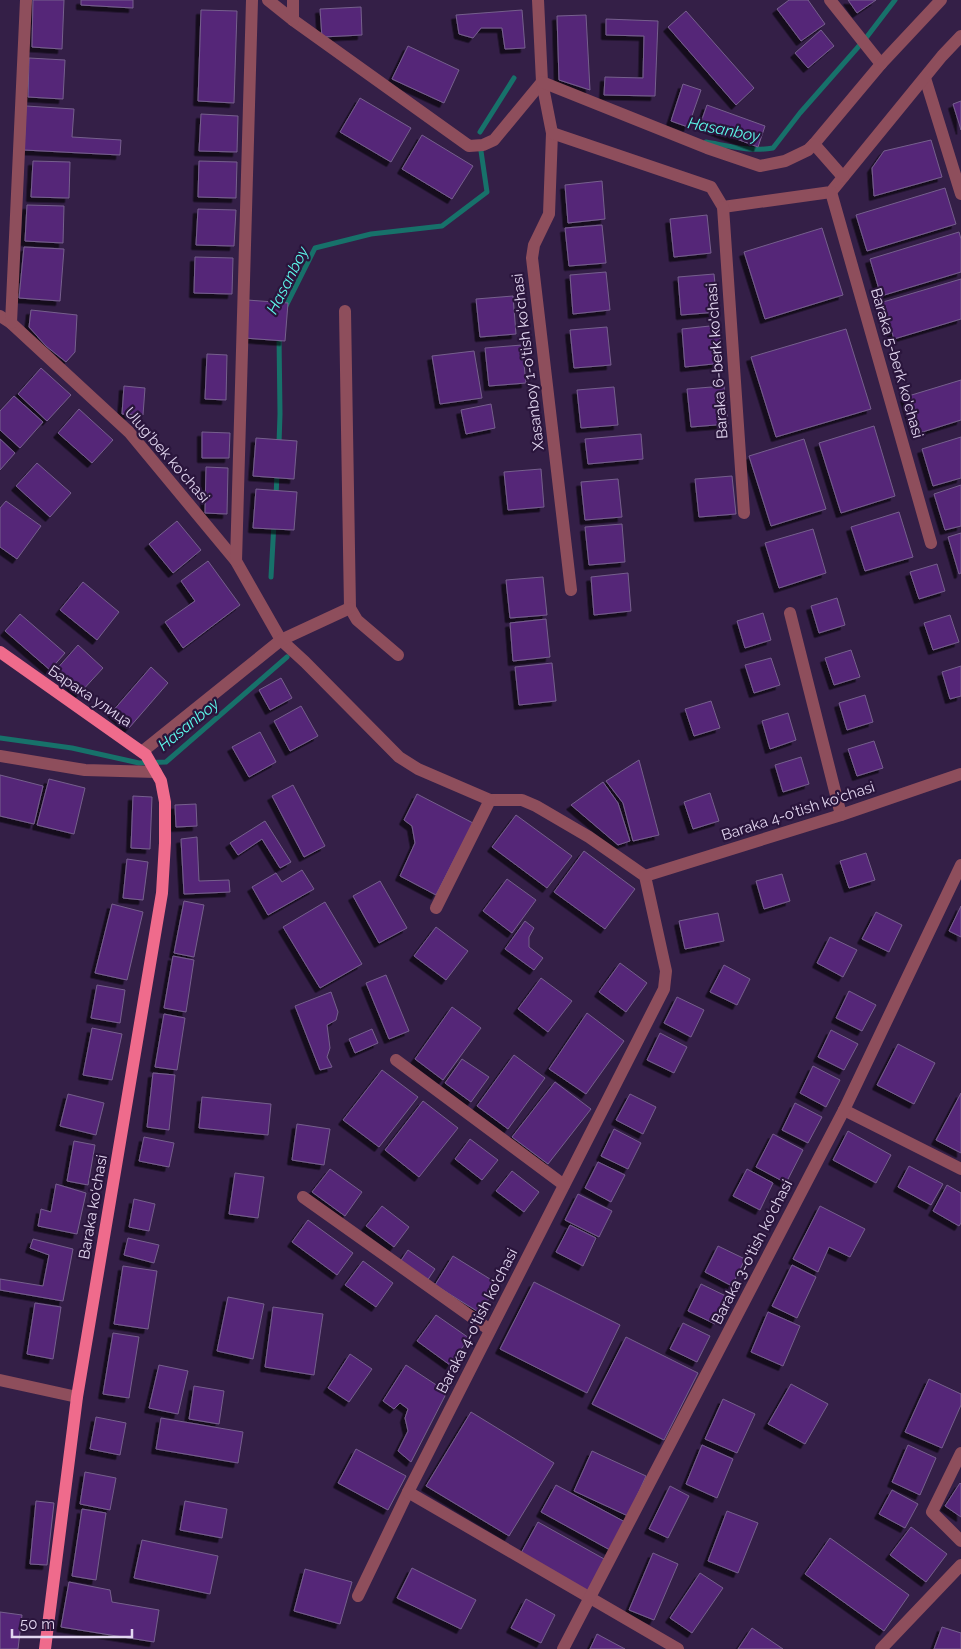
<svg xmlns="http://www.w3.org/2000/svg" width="961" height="1649" font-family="Raleway,sans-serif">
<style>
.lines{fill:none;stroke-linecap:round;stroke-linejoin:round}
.stream{stroke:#17716a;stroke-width:5}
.building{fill:#542778;stroke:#765f8d;filter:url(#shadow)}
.minor{stroke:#8e4e5c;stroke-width:12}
.major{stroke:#ef6b8c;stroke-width:12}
.labels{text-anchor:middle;stroke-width:4.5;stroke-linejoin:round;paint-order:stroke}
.street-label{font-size:15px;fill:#e2d6f0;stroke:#2a153c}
.water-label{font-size:16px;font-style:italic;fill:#5df9eb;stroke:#2a153c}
</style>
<defs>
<filter id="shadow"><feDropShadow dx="-4.5" dy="4.5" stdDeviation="0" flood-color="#0009"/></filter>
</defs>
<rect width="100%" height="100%" fill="#341f47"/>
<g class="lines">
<!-- stream -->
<g class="stream">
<polyline points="866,38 895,0"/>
<polyline points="480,132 514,78"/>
<path d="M706,142C729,146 750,152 773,148L800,113L859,46"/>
<polyline points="285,308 315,248 371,234 442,226 487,192 481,151"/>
<polyline points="279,444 280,414 279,335"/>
<polyline points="276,497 277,473"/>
<polyline points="271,577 274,523"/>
<polyline points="0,738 72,748 139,763 166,762 287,657"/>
</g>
</g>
<!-- building -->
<g class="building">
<polygon points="33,0 64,0 62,49 32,47"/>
<polygon points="81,0 133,0 133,8 81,5"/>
<polygon points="789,0 808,0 825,24 801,41 777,9"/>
<polygon points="848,0 876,0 857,13"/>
<polygon points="361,7 362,35 322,37 320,9"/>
<polygon points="201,10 237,11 234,103 198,101"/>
<polygon points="522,10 525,48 505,49 502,28 481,28 473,38 459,34 456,15"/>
<polygon points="686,11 754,88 736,105 668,27"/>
<polygon points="586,15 590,90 559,80 557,16"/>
<polygon points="606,19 658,21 655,96 604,95 605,77 643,78 644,36 606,35"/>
<polygon points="821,30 834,46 808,68 795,53"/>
<polygon points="408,46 459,70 444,103 392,79"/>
<polygon points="29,58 65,60 63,99 28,97"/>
<polygon points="683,84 701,90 688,127 671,121"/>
<polygon points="360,98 411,128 391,162 340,132"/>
<polygon points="961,101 961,130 953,104"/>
<polygon points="707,105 765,126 758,147 700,125"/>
<polygon points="26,106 74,109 72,137 121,140 120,155 24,150"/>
<polygon points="201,114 238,116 237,152 199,151"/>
<polygon points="422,135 473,166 452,199 402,169"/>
<polygon points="931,140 942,177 874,196 872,168 884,151"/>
<polygon points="33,161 70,162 69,198 31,197"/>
<polygon points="199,161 237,162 236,198 198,197"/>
<polygon points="602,181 605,219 568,223 565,185"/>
<polygon points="945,188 956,224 867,251 856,215"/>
<polygon points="27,205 64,206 63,243 25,241"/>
<polygon points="198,209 236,210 234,246 196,245"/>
<polygon points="707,215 711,253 674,257 670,219"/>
<polygon points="602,225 606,263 569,266 565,228"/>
<polygon points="822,228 843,295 765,319 744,252"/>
<polygon points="959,232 961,239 961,272 881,296 870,259"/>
<polygon points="24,247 64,249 60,301 19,298"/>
<polygon points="195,257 233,258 232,294 194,293"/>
<polygon points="606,272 610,310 573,314 570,275"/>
<polygon points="714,274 718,312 681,315 678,277"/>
<polygon points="961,279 961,319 894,339 883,302"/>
<polygon points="513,296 516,334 480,337 476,299"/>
<polygon points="247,300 288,303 285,341 244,338"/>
<polygon points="31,310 77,315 75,352 66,362 46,346 29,327"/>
<polygon points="719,325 722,363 685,367 682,329"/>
<polygon points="607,327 611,365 574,368 570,330"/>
<polygon points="846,329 871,409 776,437 751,357"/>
<polygon points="522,345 526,383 489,386 485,348"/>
<polygon points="474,351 482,398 440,404 432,356"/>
<polygon points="207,354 227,355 226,400 205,399"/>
<polygon points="41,368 71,395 47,421 18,394"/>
<polygon points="961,380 961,420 916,434 905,397"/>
<polygon points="124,386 145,388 143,415 122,414"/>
<polygon points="724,386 728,424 691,427 687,389"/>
<polygon points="614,387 618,425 581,428 577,390"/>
<polygon points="14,396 43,422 20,448 0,430 0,411"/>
<polygon points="491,404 495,428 466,434 461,410"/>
<polygon points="79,409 113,440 92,463 58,433"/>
<polygon points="874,426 895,496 841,513 819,443"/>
<polygon points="202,432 230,433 229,458 202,458"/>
<polygon points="641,434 643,459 588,464 585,439"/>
<polygon points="961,437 961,478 933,486 922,449"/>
<polygon points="256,438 297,441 294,479 253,476"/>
<polygon points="0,439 15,453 0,470"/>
<polygon points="804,439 826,509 771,526 749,456"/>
<polygon points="37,463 71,493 50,517 16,486"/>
<polygon points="206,467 228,468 227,514 205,513"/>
<polygon points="541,469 544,507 508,510 504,472"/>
<polygon points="732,476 736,514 699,517 695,479"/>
<polygon points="618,479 622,517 585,520 581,482"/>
<polygon points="961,485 961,526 945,530 934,494"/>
<polygon points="256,489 297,492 294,530 253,528"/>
<polygon points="6,501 41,526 17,559 0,547 0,508"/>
<polygon points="899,512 913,557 865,571 851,527"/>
<polygon points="177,521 201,550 173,573 149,544"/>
<polygon points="622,524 625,562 589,565 585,527"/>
<polygon points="813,529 826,573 779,588 765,543"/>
<polygon points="961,533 961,573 959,574 948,537"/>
<polygon points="208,561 240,605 183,648 165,622 195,601 181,581"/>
<polygon points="937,564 945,591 919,599 910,572"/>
<polygon points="628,573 631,611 594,615 591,577"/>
<polygon points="543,577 547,615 510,618 506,580"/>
<polygon points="83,582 119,612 97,640 60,610"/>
<polygon points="837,598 845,625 819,633 811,606"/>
<polygon points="763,613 771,640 745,648 737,621"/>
<polygon points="20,614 65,653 50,670 5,631"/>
<polygon points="950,615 959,642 933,650 924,623"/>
<polygon points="546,619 550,657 513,661 510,623"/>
<polygon points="78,645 103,668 80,693 55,671"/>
<polygon points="851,650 860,677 834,685 825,658"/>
<polygon points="771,658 780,685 754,693 745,665"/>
<polygon points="552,663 556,701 519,705 515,667"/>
<polygon points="961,666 961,696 950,699 942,672"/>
<polygon points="151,667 168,683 129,728 112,712"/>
<polygon points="281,678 292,698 270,710 259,690"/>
<polygon points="865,695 873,722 847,730 839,703"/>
<polygon points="711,701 720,728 694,736 685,709"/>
<polygon points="301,706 318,736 290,751 274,721"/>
<polygon points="788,713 796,740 770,749 762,721"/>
<polygon points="260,732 276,762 249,777 232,747"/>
<polygon points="874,741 883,768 857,776 848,749"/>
<polygon points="801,757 809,784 783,792 775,765"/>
<polygon points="639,760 659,835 633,841 623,803 606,781"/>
<polygon points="0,775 43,786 34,824 0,816"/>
<polygon points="49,779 85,788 74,834 37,825"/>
<polygon points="603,782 618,803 630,841 618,845 571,805"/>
<polygon points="293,785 325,846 304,857 272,796"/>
<polygon points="710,793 719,821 693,829 684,802"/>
<polygon points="417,794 473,823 436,895 400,876 415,843 412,826 404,820"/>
<polygon points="133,796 152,797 150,849 131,848"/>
<polygon points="196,804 197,826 176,827 175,805"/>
<polygon points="516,815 572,856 547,888 492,847"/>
<polygon points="265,821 291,862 280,868 262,839 238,855 230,843"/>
<polygon points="197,837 199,881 229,880 230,892 184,894 181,839"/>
<polygon points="584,851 635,889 605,929 554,892"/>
<polygon points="866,853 875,880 849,888 840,861"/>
<polygon points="127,859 148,862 143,900 123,898"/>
<polygon points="302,870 314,889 268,915 252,887 276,873 282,882"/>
<polygon points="782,874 790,901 764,909 756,881"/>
<polygon points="507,879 536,900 512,933 483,911"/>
<polygon points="380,881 407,928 379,943 353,896"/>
<polygon points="184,901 204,905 194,957 174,953"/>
<polygon points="325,902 362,964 320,988 283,927"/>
<polygon points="112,904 143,912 127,980 95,973"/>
<polygon points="961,906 961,937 949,931"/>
<polygon points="876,912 902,925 889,952 862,939"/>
<polygon points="718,913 724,941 685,949 679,921"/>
<polygon points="525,921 534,928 529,937 529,947 543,958 534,970 505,949"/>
<polygon points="436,927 468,951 446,980 414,956"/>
<polygon points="830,937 857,950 843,977 817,963"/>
<polygon points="173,956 194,960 186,1012 164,1008"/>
<polygon points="620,963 647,983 626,1012 599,992"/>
<polygon points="724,965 750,979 737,1005 710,992"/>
<polygon points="386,975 409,1031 389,1039 366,983"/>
<polygon points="541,978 572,1001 548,1032 518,1009"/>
<polygon points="97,985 125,990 120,1023 91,1018"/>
<polygon points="849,991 876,1005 862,1031 836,1018"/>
<polygon points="331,992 338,1012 336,1020 327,1025 330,1048 327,1057 332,1067 320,1070 295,1006"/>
<polygon points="677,997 704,1010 691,1037 664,1023"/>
<polygon points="452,1007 481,1028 443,1080 415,1059"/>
<polygon points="587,1013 624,1041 586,1094 549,1069"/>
<polygon points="164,1014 185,1018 177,1070 155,1067"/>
<polygon points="92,1028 122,1034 112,1080 83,1075"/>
<polygon points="372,1029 378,1043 355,1053 349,1039"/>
<polygon points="831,1030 858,1044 844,1070 818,1057"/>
<polygon points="660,1033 687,1047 674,1073 647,1060"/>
<polygon points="898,1044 935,1063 914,1104 877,1085"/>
<polygon points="514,1055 545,1078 508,1129 477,1106"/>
<polygon points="462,1059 489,1077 471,1102 445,1083"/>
<polygon points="813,1066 840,1080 826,1107 800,1093"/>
<polygon points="382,1070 418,1097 379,1147 343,1120"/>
<polygon points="153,1073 175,1075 169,1130 147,1127"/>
<polygon points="555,1082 591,1109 548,1164 512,1137"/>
<polygon points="961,1093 961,1153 936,1140"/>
<polygon points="68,1094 104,1103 96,1135 60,1126"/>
<polygon points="630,1094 656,1107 643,1134 616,1120"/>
<polygon points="202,1097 271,1104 268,1135 199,1128"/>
<polygon points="423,1101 458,1128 419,1177 385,1150"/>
<polygon points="795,1103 822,1117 808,1143 782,1130"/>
<polygon points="297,1124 330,1129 324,1165 292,1160"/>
<polygon points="614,1129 641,1143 628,1169 601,1156"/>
<polygon points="848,1131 891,1155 876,1183 833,1160"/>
<polygon points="773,1134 803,1150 786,1183 756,1167"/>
<polygon points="144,1137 174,1143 169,1167 139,1161"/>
<polygon points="470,1139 498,1160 482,1180 455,1159"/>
<polygon points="74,1141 95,1145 88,1185 67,1181"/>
<polygon points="598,1162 625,1175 611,1202 585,1188"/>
<polygon points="909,1166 943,1184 931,1205 898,1187"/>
<polygon points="330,1169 362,1192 345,1216 312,1192"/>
<polygon points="747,1169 773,1183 760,1210 733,1196"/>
<polygon points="512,1171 539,1192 524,1212 496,1191"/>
<polygon points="235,1173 264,1177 258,1218 229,1214"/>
<polygon points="56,1184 86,1193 77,1234 38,1226 41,1209 51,1212"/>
<polygon points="947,1185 961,1193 961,1223 959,1226 933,1211"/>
<polygon points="578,1194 612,1211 599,1237 565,1220"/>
<polygon points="134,1199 155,1204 149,1231 129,1227"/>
<polygon points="382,1206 409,1227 394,1247 366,1226"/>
<polygon points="820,1206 865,1229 850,1257 829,1247 818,1272 793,1259"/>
<polygon points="308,1220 353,1253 337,1275 292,1242"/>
<polygon points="570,1225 596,1238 583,1266 556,1252"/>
<polygon points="128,1238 159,1245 154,1263 124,1255"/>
<polygon points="33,1239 73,1249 63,1301 0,1290 0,1279 43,1286 49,1255 30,1248"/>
<polygon points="718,1246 745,1259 732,1286 705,1272"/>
<polygon points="408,1250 435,1269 427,1281 400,1262"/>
<polygon points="453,1256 498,1284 480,1313 435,1285"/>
<polygon points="363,1261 393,1283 376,1307 345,1285"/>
<polygon points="792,1265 816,1277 797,1318 772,1306"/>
<polygon points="123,1266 157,1271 148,1329 114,1324"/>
<polygon points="534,1282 620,1325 587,1393 500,1349"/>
<polygon points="701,1284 728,1297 715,1324 688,1311"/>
<polygon points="228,1297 264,1304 253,1359 217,1351"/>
<polygon points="35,1303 61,1307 53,1359 27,1354"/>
<polygon points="273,1307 323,1314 314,1375 265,1367"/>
<polygon points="768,1312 800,1326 783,1366 751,1352"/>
<polygon points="436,1315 469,1338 450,1365 417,1341"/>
<polygon points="683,1323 710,1336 697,1362 670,1349"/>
<polygon points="113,1333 139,1337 129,1398 103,1394"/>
<polygon points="626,1337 698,1373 664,1440 592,1404"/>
<polygon points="350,1354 372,1369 349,1402 328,1388"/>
<polygon points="159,1365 188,1371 178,1414 149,1408"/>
<polygon points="406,1365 447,1392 411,1462 398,1451 408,1431 405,1418 408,1409 400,1403 394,1409 383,1401"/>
<polygon points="929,1379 961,1394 961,1405 942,1448 905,1432"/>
<polygon points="791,1384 828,1404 805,1444 768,1424"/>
<polygon points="194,1386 224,1391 219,1424 189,1419"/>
<polygon points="723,1399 755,1414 737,1453 705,1439"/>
<polygon points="471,1412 554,1463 509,1536 426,1486"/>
<polygon points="96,1417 126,1423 120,1455 90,1449"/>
<polygon points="161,1418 243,1432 238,1463 156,1449"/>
<polygon points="702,1445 733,1459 717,1498 686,1484"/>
<polygon points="908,1445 936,1458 920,1495 892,1482"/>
<polygon points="356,1449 406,1476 388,1510 338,1483"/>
<polygon points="592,1451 646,1476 628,1516 574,1491"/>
<polygon points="85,1472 116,1478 110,1510 80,1504"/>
<polygon points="960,1483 961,1484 961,1517 945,1506"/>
<polygon points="556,1485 625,1522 610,1550 541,1512"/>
<polygon points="670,1486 689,1496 668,1538 649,1529"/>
<polygon points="892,1490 918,1504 905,1528 879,1514"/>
<polygon points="36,1501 54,1503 47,1565 30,1564"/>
<polygon points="185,1501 227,1509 222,1538 180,1530"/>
<polygon points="82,1509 106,1513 96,1580 72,1576"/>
<polygon points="727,1511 758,1523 738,1573 708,1561"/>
<polygon points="538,1522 606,1560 588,1592 520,1555"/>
<polygon points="911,1527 947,1554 926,1582 890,1555"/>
<polygon points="830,1538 909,1595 884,1631 805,1574"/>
<polygon points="142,1540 218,1556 210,1594 134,1578"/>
<polygon points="653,1553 678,1564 654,1620 629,1610"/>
<polygon points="412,1568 476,1600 461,1629 397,1598"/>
<polygon points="305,1569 352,1582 340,1624 294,1611"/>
<polygon points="700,1573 723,1588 692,1633 670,1618"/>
<polygon points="69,1582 110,1590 112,1602 159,1610 154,1642 61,1627"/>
<polygon points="526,1599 555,1615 541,1643 511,1628"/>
<polygon points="0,1612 22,1615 18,1649 0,1649"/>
<polygon points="942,1627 961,1633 961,1649 934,1649"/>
<polygon points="752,1628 783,1649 738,1649"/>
<polygon points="597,1634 625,1649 590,1649"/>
</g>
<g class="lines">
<!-- minor -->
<g class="minor">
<polyline points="268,0 293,20 469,146 483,145 494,140 542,82"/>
<polyline points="538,0 542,82 552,133 549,214 534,245 532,258 571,590"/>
<polyline points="830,0 881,64"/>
<polyline points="293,20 293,0"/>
<polyline points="925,78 961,194"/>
<polyline points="542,82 707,148 760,166 785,161 808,150 814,144 881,64 941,0"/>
<polyline points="552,133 711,187 723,207 831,192 942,56 961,36"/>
<polyline points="814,144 843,177"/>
<polyline points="831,192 931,543"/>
<polyline points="723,207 744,513"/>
<polyline points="345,311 350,608 357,620 398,655"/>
<polyline points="0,316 11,323 129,432 236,561 281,640 305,662 399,757 418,769 490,800 522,800 536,806 589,837 645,876 666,971 664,989 408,1492 358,1596"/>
<polyline points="11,323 26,0"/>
<polyline points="236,561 252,0"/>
<polyline points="790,613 841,815"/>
<polyline points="143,751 281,640 350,608"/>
<polyline points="0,756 85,770 156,772"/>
<polyline points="645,876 841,815 961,774"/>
<polyline points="436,908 490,800"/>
<polyline points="396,1060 564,1185"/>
<polyline points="844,1110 961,1169"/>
<polyline points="303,1197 490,1330"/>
<polyline points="0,1380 77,1397"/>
<polyline points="961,1453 932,1512 961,1541"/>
<polyline points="408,1492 678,1649"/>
<polyline points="563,1649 844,1110 961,865"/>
<polyline points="881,1649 961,1565"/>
</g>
<!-- major -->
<polyline class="major" points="0,652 146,755 161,781 165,802 165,843 162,893 77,1397 45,1649"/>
</g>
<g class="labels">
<!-- street labels -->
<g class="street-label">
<text transform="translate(717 361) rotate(-94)" y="5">Baraka 6-berk ko'chasi</text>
<text transform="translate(528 362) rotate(-97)" y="5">Xasanboy 1-o'tish ko'chasi</text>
<text transform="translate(897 363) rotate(74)" y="5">Baraka 5-berk ko'chasi</text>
<text transform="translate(167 455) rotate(49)" y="5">Ulug'bek ko'chasi</text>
<text transform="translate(90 696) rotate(34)" y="5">Барака улица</text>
<text transform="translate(798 811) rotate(-18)" y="5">Baraka 4-o'tish ko'chasi</text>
<text transform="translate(93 1207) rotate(-80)" y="5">Baraka ko'chasi</text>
<text transform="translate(752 1252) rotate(-63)" y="5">Baraka 3-o'tish ko'chasi</text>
<text transform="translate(477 1321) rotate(-63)" y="5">Baraka 4-o'tish ko'chasi</text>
</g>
<!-- water labels -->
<g class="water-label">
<text transform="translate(724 129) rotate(11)" y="6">Hasanboy</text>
<text transform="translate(287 280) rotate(-63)" y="6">Hasanboy</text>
<text transform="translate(188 724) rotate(-39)" y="6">Hasanboy</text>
</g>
</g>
<!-- scale -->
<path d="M12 1629v8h120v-8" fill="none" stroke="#e2d6f0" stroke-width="2.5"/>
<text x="20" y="1629" font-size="15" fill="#e2d6f0" stroke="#2a153c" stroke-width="4" paint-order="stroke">50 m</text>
</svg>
